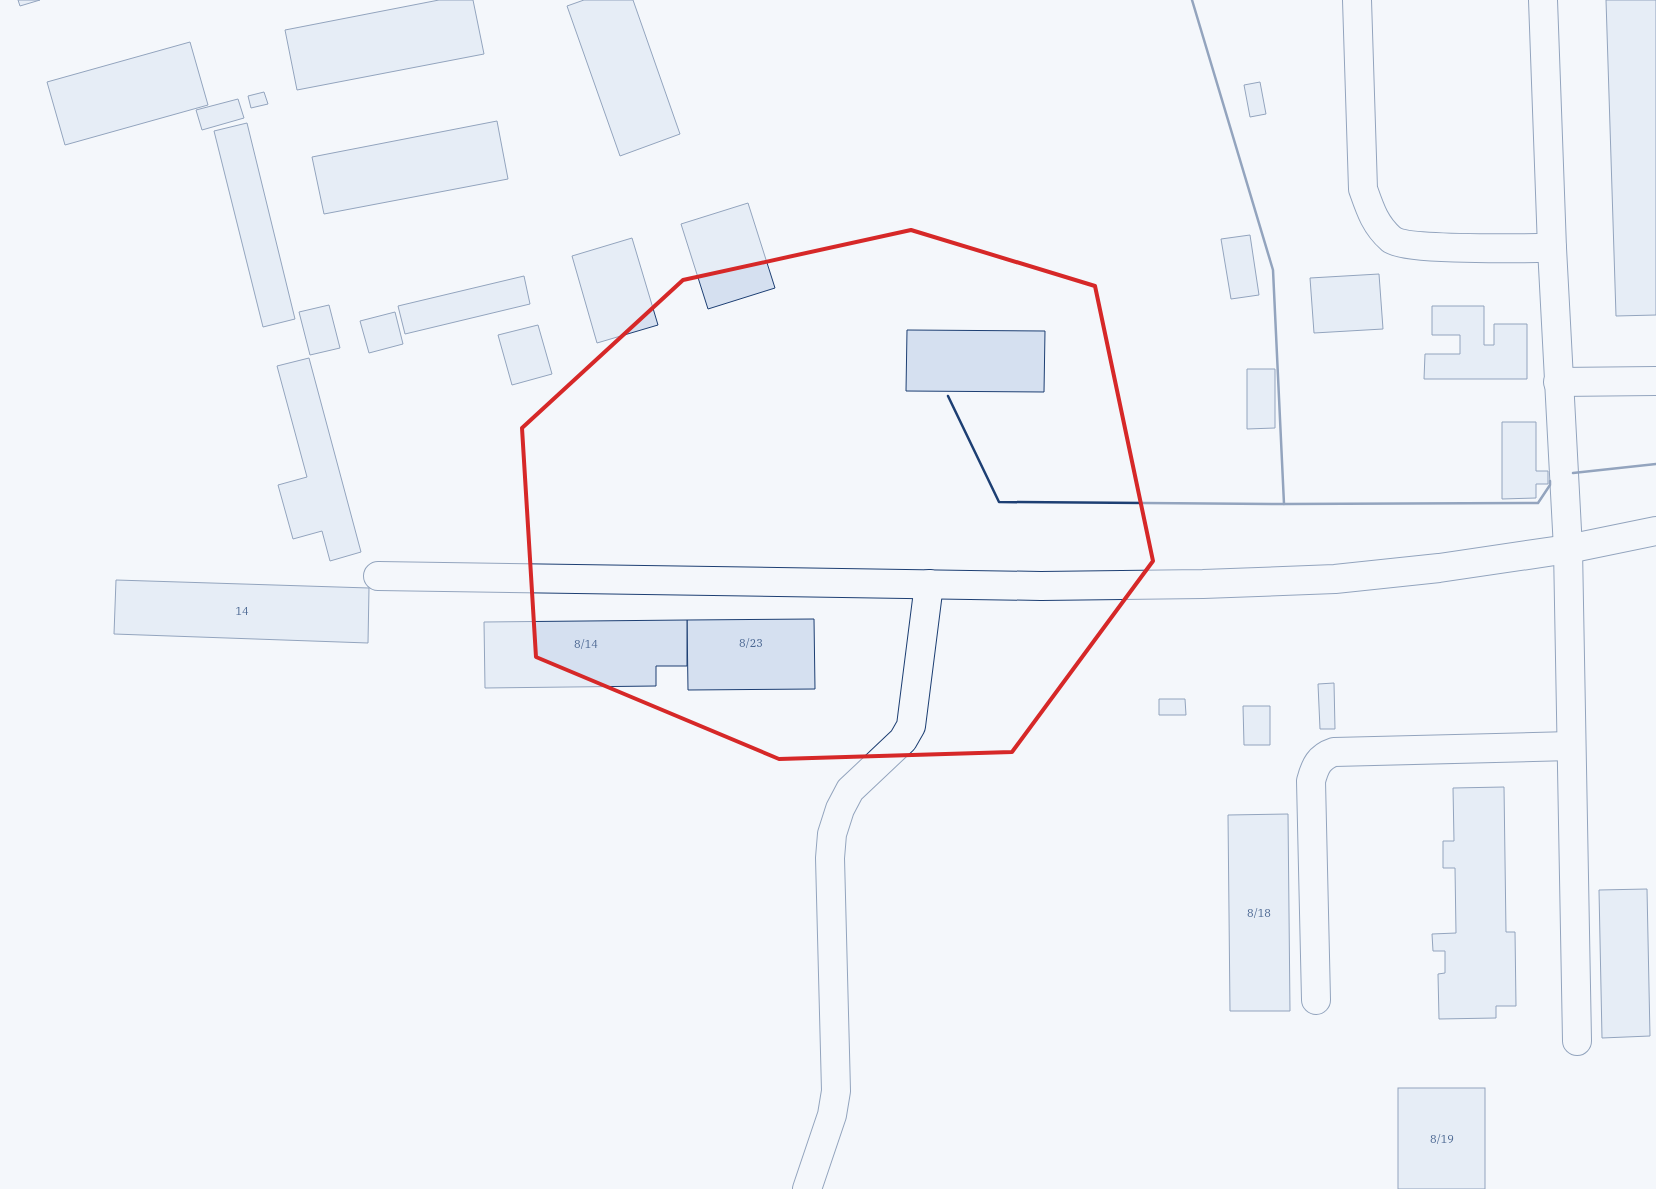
<svg xmlns="http://www.w3.org/2000/svg" width="1656" height="1189" font-family="'IBM Plex Serif',serif">
<style>
.building{fill:#d5e0f0;stroke:#1d3f73}
.lines{fill:none;stroke-linecap:round;stroke-linejoin:round}
.minor-casing{stroke:#1d3f73;stroke-width:30}
.minor{stroke:#f4f7fb;stroke-width:28}
.wall{stroke:#1d3f73;stroke-width:2.5}
.marked{fill:none;stroke:#d62828;stroke-width:4;stroke-linejoin:round}
.labels{text-anchor:middle;stroke-width:4;stroke-linejoin:round;paint-order:stroke}
.number-label{font-size:11px;fill:#4b6792}
</style>
<rect width="100%" height="100%" fill="#f4f7fb"/>
<!-- building -->
<g class="building">
<polygon points="18,0 40,0 20,6"/>
<polygon points="439,0 473,0 484,54 297,90 285,30"/>
<polygon points="584,0 633,0 680,134 620,156 567,6"/>
<polygon points="1606,0 1656,0 1656,315 1616,316"/>
<polygon points="190,42 208,105 65,145 47,82"/>
<polygon points="1260,82 1266,114 1250,117 1244,85"/>
<polygon points="264,92 268,104 251,108 248,96"/>
<polygon points="238,99 244,118 202,130 196,110"/>
<polygon points="497,121 508,179 324,214 312,157"/>
<polygon points="247,123 295,319 263,327 214,131"/>
<polygon points="748,203 775,288 708,309 681,224"/>
<polygon points="1250,235 1259,295 1231,299 1221,239"/>
<polygon points="632,238 658,325 597,343 572,256"/>
<polygon points="1379,274 1383,329 1314,333 1310,278"/>
<polygon points="524,276 530,304 405,334 398,306"/>
<polygon points="329,305 340,348 310,355 299,312"/>
<polygon points="1432,306 1484,306 1484,345 1494,345 1494,324 1527,324 1527,379 1424,379 1425,354 1460,354 1460,335 1432,335"/>
<polygon points="395,312 403,344 369,353 360,321"/>
<polygon points="538,325 552,374 512,385 498,335"/>
<polygon points="907,330 1045,331 1044,392 906,391"/>
<polygon points="309,358 361,552 330,561 322,531 293,539 278,485 307,477 277,366"/>
<polygon points="1247,369 1275,369 1275,428 1247,429"/>
<polygon points="1502,422 1536,422 1536,471 1548,471 1548,484 1536,484 1536,498 1502,499"/>
<polygon points="116,580 369,588 368,643 114,634"/>
<polygon points="814,619 815,689 688,690 687,620"/>
<polygon points="687,620 687,666 656,666 656,686 485,688 484,622"/>
<polygon points="1334,683 1335,729 1320,729 1318,684"/>
<polygon points="1159,699 1185,699 1186,715 1159,715"/>
<polygon points="1243,706 1270,706 1270,745 1244,745"/>
<polygon points="1504,787 1506,932 1515,932 1516,1006 1496,1006 1496,1018 1439,1019 1438,974 1445,973 1445,951 1433,951 1432,934 1456,933 1455,868 1443,868 1443,841 1454,841 1453,788"/>
<polygon points="1288,814 1290,1011 1230,1011 1228,815"/>
<polygon points="1647,889 1650,1036 1602,1038 1599,890"/>
<rect x="1398" y="1088" width="87" height="101"/>
</g>
<g class="lines">
<defs>
<g id="minor">
<path d="M1357,0L1363,189C1370,209 1375,225 1391,239C1406,251 1526,248 1552,248"/>
<polyline points="1543,0 1552,248 1568,549 1577,1041"/>
<polyline points="1558,382 1656,381"/>
<polyline points="378,576 1041,586 1203,584 1335,579 1439,568 1568,549 1656,531"/>
<path d="M1316,1000L1311,781C1315,766 1319,757 1334,752L1571,746"/>
<polyline points="807,1189 832,1115 836,1091 830,858 832,834 840,809 850,790 903,740 911,726 929,584"/>
</g>
</defs>
<!-- minor casing -->
<use href="#minor" class="minor-casing"/>
<!-- minor -->
<use href="#minor" class="minor"/>
<!-- wall -->
<g class="wall">
<polyline points="1192,0 1273,270 1284,504"/>
<polyline points="948,396 999,502 1284,504 1538,503 1550,485 1550,481"/>
<polyline points="1573,473 1656,464"/>
</g>
</g>
<!-- marked area -->
<path d="M0 0H1656V1189H0ZM911,230L1095,286L1153,561L1012,752L779,759L536,657L522,428L683,280Z" fill="#f4f7fb" fill-opacity=".55" fill-rule="evenodd"/>
<path class="marked" d="M911,230L1095,286L1153,561L1012,752L779,759L536,657L522,428L683,280Z"/>
<g class="labels">
<!-- number labels -->
<g class="number-label">
<text x="242" y="615">14</text>
<text x="751" y="647">8/23</text>
<text x="586" y="648">8/14</text>
<text x="1259" y="917">8/18</text>
<text x="1442" y="1143">8/19</text>
</g>
</g>
</svg>
